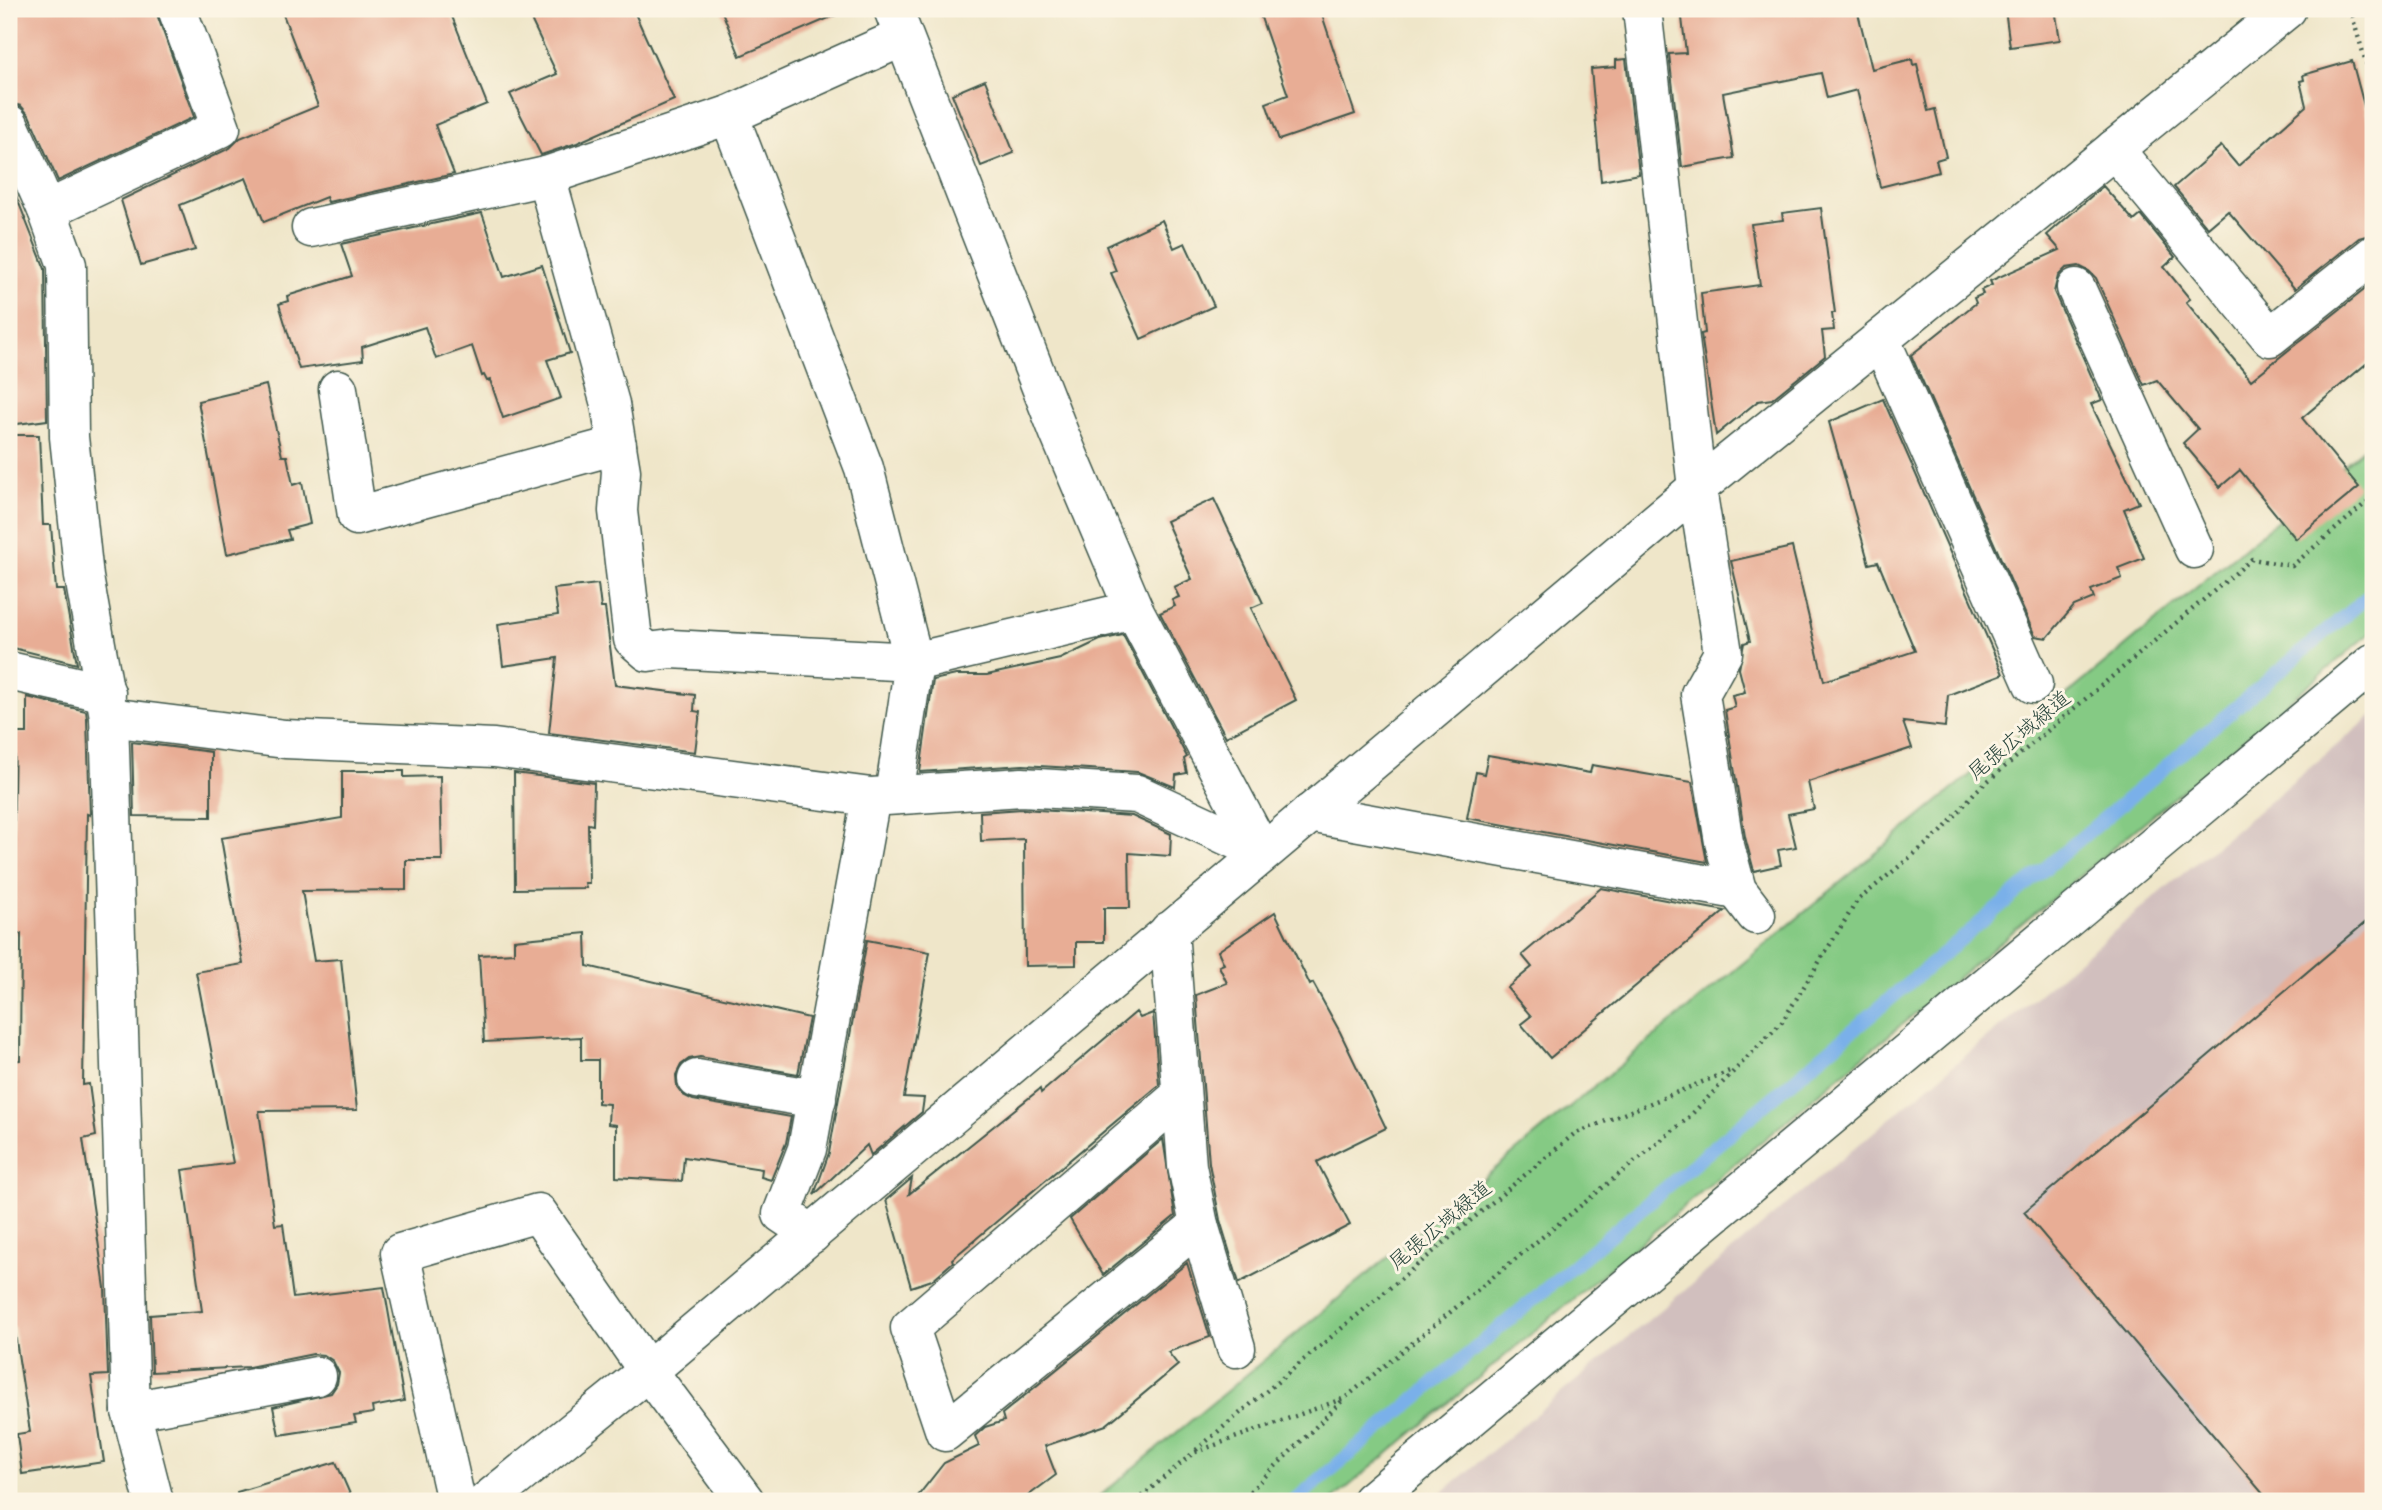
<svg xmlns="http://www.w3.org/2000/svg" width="2382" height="1510" font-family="Mynerve,'Klee One',sans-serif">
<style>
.industrial{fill:#d1bfbe}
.green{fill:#85ca84;stroke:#52845c;stroke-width:2}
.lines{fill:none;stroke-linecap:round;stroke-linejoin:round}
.stream{stroke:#7ab0e9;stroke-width:14}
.building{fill:#e8ad95}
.minor-casing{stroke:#3e564a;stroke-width:41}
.tertiary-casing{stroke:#3e564a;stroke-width:41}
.path{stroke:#3e564a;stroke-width:4.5;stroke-dasharray:2 5;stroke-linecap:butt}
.minor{stroke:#fff;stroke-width:38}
.tertiary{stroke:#fff;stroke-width:38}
.labels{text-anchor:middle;stroke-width:6;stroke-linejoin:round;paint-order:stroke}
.street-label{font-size:21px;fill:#1f3d34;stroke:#fcf5e5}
</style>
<rect width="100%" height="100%" fill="#fcf5e5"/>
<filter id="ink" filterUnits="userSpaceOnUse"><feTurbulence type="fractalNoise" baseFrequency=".0143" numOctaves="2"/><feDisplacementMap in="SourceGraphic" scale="14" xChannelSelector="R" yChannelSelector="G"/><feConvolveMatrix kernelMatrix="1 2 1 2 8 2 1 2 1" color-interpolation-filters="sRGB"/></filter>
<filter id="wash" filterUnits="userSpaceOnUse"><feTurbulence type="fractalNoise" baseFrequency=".00686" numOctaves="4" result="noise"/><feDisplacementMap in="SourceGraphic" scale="28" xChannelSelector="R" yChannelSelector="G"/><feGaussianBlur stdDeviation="1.57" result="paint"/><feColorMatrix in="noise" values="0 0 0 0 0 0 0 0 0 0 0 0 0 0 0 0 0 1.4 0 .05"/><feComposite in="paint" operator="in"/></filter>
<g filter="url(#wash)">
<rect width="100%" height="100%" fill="#efe6c9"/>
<!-- industrial -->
<polygon class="industrial" points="2373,715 2373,1501 1432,1501"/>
<!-- green -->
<polygon class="green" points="2373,441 2373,631 1331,1501 1094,1501"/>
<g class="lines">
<!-- stream -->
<polyline class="stream" points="1294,1501 2373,592"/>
</g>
<g id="blocks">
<!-- building -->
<g class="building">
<polygon points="9,9 155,9 194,117 58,181 29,115 21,106 9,103"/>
<polygon points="281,9 449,9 487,104 435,125 454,174 328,202 326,197 264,222 246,178 180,205 195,250 141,265 121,200 230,148 240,138 318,106"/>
<polygon points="526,9 633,9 674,100 577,143 541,155 510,94 557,74"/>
<polygon points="721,9 850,9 740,56"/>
<polygon points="1258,9 1320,9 1355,114 1279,140 1266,103 1288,95"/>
<polygon points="1681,9 1857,9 1872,69 1912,59 1913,65 1917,64 1928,111 1935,109 1946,157 1936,160 1939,172 1880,187 1857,90 1827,98 1821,73 1723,93 1734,158 1682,167 1669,54 1686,53"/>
<polygon points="2005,9 2055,9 2060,40 2010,47"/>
<polygon points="1626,59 1639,174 1601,181 1591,69 1616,67 1616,60"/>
<polygon points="2352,61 2373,139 2373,234 2359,238 2295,289 2228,211 2208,228 2174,187 2221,146 2238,166 2306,106 2300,81 2304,80 2303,75"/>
<polygon points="985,80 1014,153 981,166 952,94"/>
<polygon points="9,178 45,269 47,420 9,425"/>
<polygon points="2103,186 2134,221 2141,215 2175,257 2164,267 2190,299 2186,302 2251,380 2373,283 2373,358 2302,418 2359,487 2296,539 2240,470 2220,487 2183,443 2198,429 2157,380 2144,385 2096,278 2089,271 2079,266 2066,268 2058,276 2054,292 2102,400 2091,404 2139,503 2124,509 2144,558 2118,568 2122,578 2091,590 2094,598 2074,606 2047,638 2035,636 1911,355 1976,303 1974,298 1983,294 1981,290 1992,285 1990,281 2060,250 2047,235"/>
<polygon points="1821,208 1835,313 1832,313 1834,330 1822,331 1825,356 1772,399 1758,401 1716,435 1701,334 1705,333 1701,293 1760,285 1751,224 1783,220 1782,213"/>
<polygon points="482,213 504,277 542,265 570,353 547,360 561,398 503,418 490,380 487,381 484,375 482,376 472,346 436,359 425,327 362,347 363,360 299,369 279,304 288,301 287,296 352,276 341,244"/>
<polygon points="1162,220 1174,248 1185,243 1214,306 1141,339 1111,273 1116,271 1106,246"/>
<polygon points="266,385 282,456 287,456 293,485 302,482 310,524 287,530 290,539 227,554 198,401"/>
<polygon points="1883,399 2003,674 1948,695 1945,727 1903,722 1912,748 1808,782 1814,809 1788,814 1796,847 1778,850 1781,865 1754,871 1745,837 1725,710 1735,707 1732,695 1745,692 1739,669 1744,643 1750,641 1731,561 1792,547 1824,681 1915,651 1878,562 1869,564 1829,422"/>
<polygon points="9,435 39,435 43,525 51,525 56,590 64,590 77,664 9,647"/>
<polygon points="1214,499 1263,603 1251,608 1296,700 1226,737 1160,613 1175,606 1172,600 1179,597 1174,587 1192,579 1166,521"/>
<polygon points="598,584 601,608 605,608 615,685 695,695 694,711 700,712 695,752 549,733 557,658 503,666 498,624 558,615 554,589"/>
<polygon points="1123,635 1187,757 1184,759 1187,773 1176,775 1175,787 1138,772 1023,765 920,772 933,680 956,675 987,675 1060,659 1100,640"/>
<polygon points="27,697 86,711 87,719 90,815 87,814 83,1085 89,1084 96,1136 83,1139 105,1288 108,1375 91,1376 104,1462 22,1474 17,1434 30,1432 14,1327 9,1327 9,1061 20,1060 21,934 9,934 9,868 13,868 15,733 27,733"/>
<polygon points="132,742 211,752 211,817 134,816"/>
<polygon points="1488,755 1590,773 1592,765 1692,782 1707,862 1467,818 1476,772 1484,774"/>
<polygon points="342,771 404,771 404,777 440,776 442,860 406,860 406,890 302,891 314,961 341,959 357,1110 259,1111 275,1225 283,1224 293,1298 384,1287 404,1401 372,1407 373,1413 354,1416 356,1423 279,1435 273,1407 331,1393 337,1384 339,1373 333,1361 324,1355 313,1354 249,1367 152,1372 150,1315 202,1311 182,1170 233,1163 196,972 243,964 221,838 342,818"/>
<polygon points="514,773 594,783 593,825 588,824 589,883 585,883 586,888 515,889"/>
<polygon points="1022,809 1132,816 1171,834 1170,856 1129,853 1130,908 1104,908 1104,942 1076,942 1076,965 1025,966 1024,839 981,841 980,812"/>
<polygon points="1601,888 1725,911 1550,1058 1521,1024 1531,1016 1507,988 1532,967 1522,955"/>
<polygon points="1275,912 1310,985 1313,983 1340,1032 1386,1128 1317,1162 1350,1225 1239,1283 1220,1220 1209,1163 1196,995 1227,983 1219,966 1224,964 1218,951"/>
<polygon points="2373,916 2373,1501 2269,1501 2024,1212"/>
<polygon points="586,933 587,966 809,1018 798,1074 700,1057 689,1059 681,1065 676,1075 677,1087 683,1095 693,1100 791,1117 786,1143 771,1180 761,1177 762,1169 684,1157 682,1181 616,1177 616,1125 608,1124 609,1104 598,1103 598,1060 581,1060 581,1037 484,1042 479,955 514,953 514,940"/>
<polygon points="867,940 930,952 904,1097 924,1098 922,1112 871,1155 867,1145 814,1195 829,1153"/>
<polygon points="1136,1012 1140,1018 1153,1013 1159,1085 952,1259 953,1262 932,1280 911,1287 886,1200 912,1178 909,1194 1040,1089 1041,1093"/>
<polygon points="1163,1139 1175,1216 1103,1275 1070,1219"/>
<polygon points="1187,1263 1210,1337 1168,1352 1178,1365 1106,1425 1045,1446 1056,1475 1021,1501 914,1501 944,1463 979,1446 975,1436 985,1427 1004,1421 1002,1414"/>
<polygon points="336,1462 353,1501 238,1501 237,1492"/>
</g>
</g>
</g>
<g filter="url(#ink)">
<use href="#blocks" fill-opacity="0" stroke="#3e564a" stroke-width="2"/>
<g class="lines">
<defs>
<g id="minor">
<polyline points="893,9 1059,433 1134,610 1262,852"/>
<polyline points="1642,9 1697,488 1723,653 1700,694 1724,842 1737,890 1756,915"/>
<polyline points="729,115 864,468 914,662 1134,610"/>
<polyline points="9,124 47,210 67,265 69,437 84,577 109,717 131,1411 154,1501"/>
<polyline points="2114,149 2270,337 2373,255"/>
<polyline points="546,176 610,404 621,471 618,511 633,639 648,652 671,649 914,662 894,795"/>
<polyline points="47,210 221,128 177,9"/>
<polyline points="311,228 546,176 729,115 903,37"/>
<polyline points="2076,288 2194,549"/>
<polyline points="1888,356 2033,684"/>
<polyline points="338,389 357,516 617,445"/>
<polyline points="9,671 106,693"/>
<polyline points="109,717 285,739 494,748 871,797 1022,787 1137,794 1262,852"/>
<polyline points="1310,813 1737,890"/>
<polyline points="1169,931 1187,1166 1199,1225 1236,1348"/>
<polyline points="697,1079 817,1099"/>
<polyline points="1180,1096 910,1328 945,1432 1199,1225"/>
<polyline points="812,1234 782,1214 807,1149 871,797"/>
<polyline points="131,1411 317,1376"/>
<polyline points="456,1501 400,1253 538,1213 648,1371 745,1501"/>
<polyline points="487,1501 648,1371 1697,488 2287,9"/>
</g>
<polyline id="tertiary" points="1371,1501 2373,663"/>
</defs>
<!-- minor casing -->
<use href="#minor" class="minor-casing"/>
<!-- tertiary casing -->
<use href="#tertiary" class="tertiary-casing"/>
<!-- path -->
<g class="path">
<polyline points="2350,9 2373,86"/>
<polyline points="1196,1450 1574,1134 1732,1070"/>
<polyline points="1136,1501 1193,1453 1345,1398 1687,1119 1782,1022 1857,901 1942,831 1976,791 2252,559 2292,566 2373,497"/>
<polyline points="1240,1501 1342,1401"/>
</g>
<!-- minor -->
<use href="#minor" class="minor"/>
<!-- tertiary -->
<use href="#tertiary" class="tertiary"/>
</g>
</g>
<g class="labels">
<!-- street labels -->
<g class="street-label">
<text transform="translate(2019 735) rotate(-40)" y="7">尾張広域緑道</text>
<text transform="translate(1440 1225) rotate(-40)" y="7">尾張広域緑道</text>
</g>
</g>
<!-- margin -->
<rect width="2382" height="1510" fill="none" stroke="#fcf5e5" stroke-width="35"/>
</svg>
